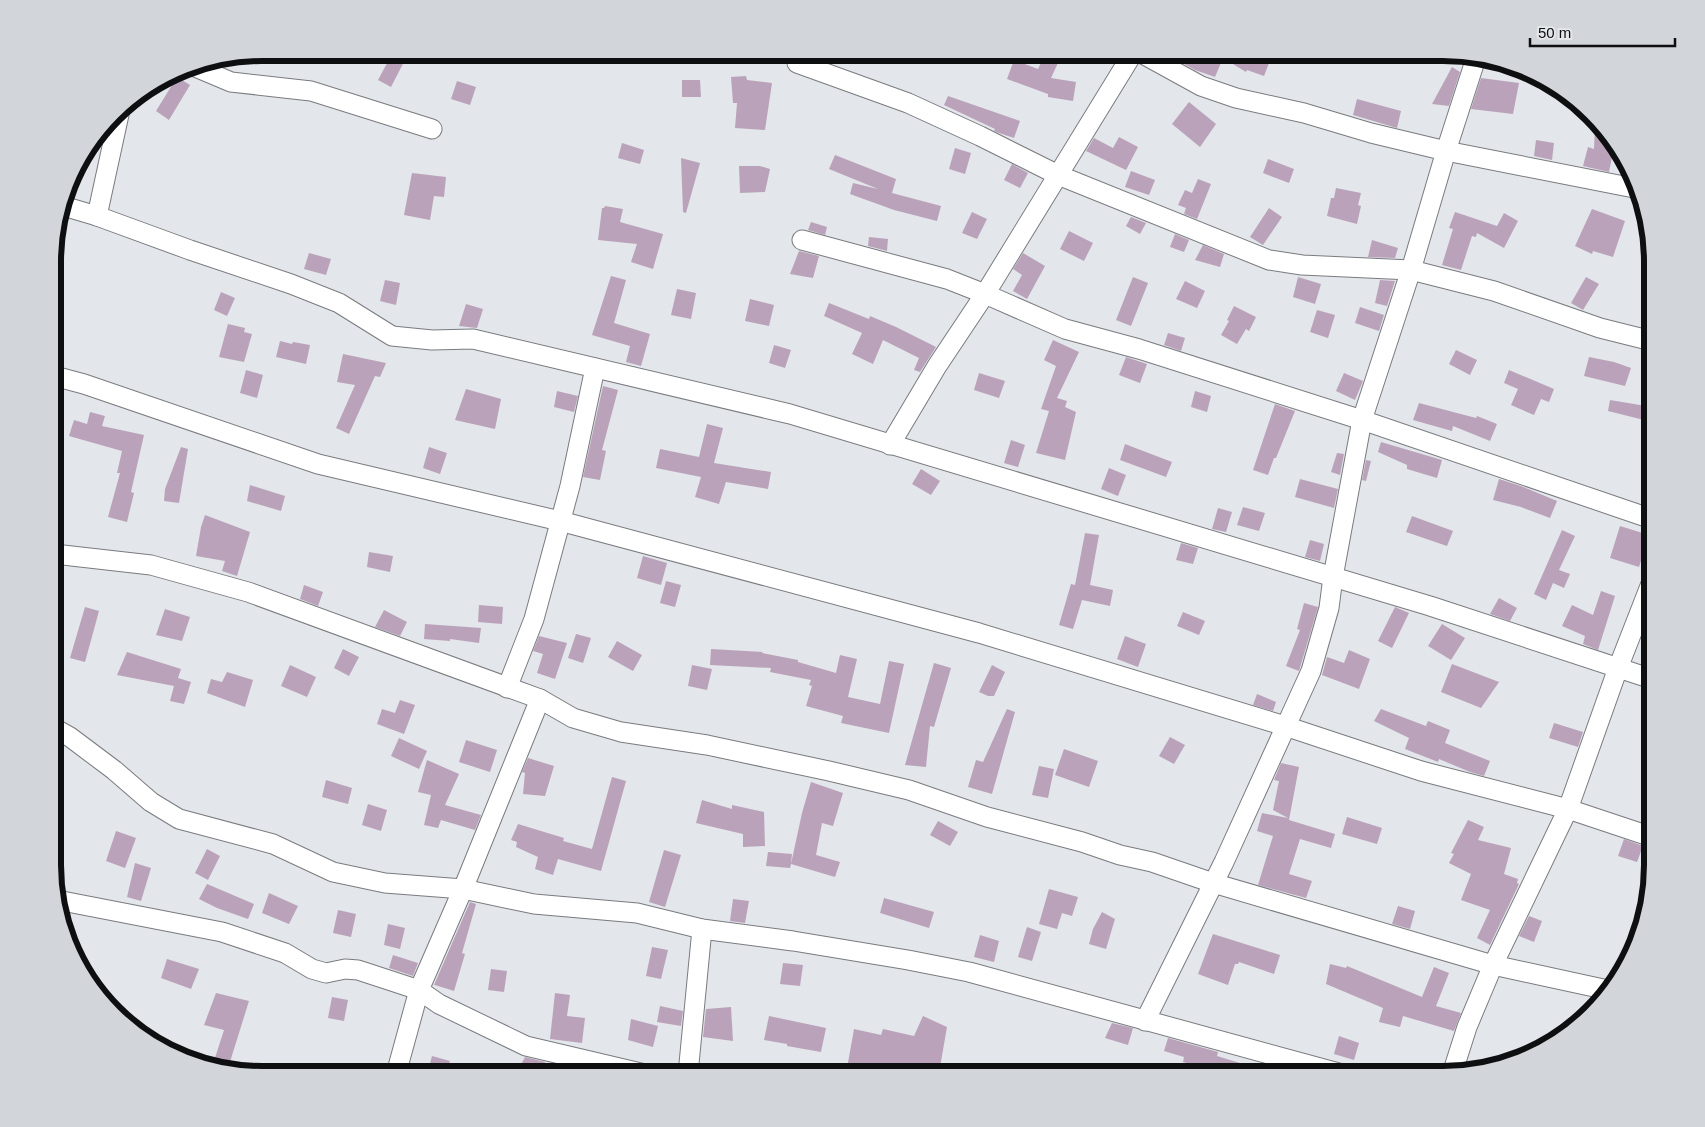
<svg xmlns="http://www.w3.org/2000/svg" width="1705" height="1127" font-family="Helvetica,sans-serif">
<style>
.building{fill:#baa3ba}
.lines{fill:none;stroke-linecap:round;stroke-linejoin:round}
.minor-casing{stroke:#797b7f;stroke-width:21}
.minor{stroke:#fff;stroke-width:19}
.rim{fill:none;stroke:#0e0f10;stroke-width:6}
</style>
<rect width="100%" height="100%" fill="#e3e6ea"/>
<!-- building -->
<g class="building">
<polygon points="393,52 409,52 391,87 378,80"/>
<polygon points="1046,52 1063,52 1051,78 1076,82 1073,101 1048,97 1048,94 1007,79 1014,60 1038,69"/>
<polygon points="1163,52 1255,52 1271,58 1264,76 1247,70 1246,72 1223,58 1215,77 1195,70"/>
<polygon points="1452,67 1460,72 1449,106 1432,104"/>
<polygon points="746,76 747,80 772,83 765,130 735,128 737,103 733,103 731,77"/>
<polygon points="177,77 190,85 169,120 156,111"/>
<polygon points="1481,78 1519,83 1513,114 1471,109"/>
<polygon points="682,80 700,80 701,97 682,97"/>
<polygon points="457,81 476,87 470,105 451,99"/>
<polygon points="948,96 1020,121 1014,138 999,133 994,131 995,129 944,105"/>
<polygon points="1357,99 1401,111 1397,128 1353,115"/>
<polygon points="1189,102 1216,124 1200,147 1172,124"/>
<polygon points="1595,126 1614,147 1609,172 1583,166 1588,147 1594,149"/>
<polygon points="1119,137 1138,147 1126,170 1086,151 1094,138 1113,148"/>
<polygon points="1536,140 1554,143 1552,160 1534,156"/>
<polygon points="622,143 644,150 640,164 618,158"/>
<polygon points="955,148 971,153 965,174 949,169"/>
<polygon points="835,155 896,179 892,193 941,206 937,221 894,210 850,194 853,183 878,189 829,169"/>
<polygon points="681,158 700,163 686,213 683,212"/>
<polygon points="1268,159 1294,169 1289,183 1263,173"/>
<polygon points="1012,164 1028,173 1020,188 1004,180"/>
<polygon points="739,166 760,166 770,169 765,192 740,193"/>
<polygon points="1131,171 1155,180 1149,195 1125,187"/>
<polygon points="412,173 446,177 444,197 434,196 430,220 404,215"/>
<polygon points="1198,179 1211,184 1197,219 1184,214 1186,208 1178,205 1185,190 1192,193"/>
<polygon points="1336,188 1361,193 1358,205 1361,206 1357,224 1327,216 1331,198 1334,198"/>
<polygon points="605,206 623,209 620,222 663,234 653,269 631,262 637,244 598,240 602,208 604,208"/>
<polygon points="1269,208 1282,217 1263,245 1250,237"/>
<polygon points="1592,209 1625,221 1613,257 1593,251 1592,254 1575,246"/>
<polygon points="972,212 987,219 977,239 962,233"/>
<polygon points="1455,212 1497,226 1504,213 1518,221 1504,248 1477,233 1476,237 1472,236 1461,270 1442,265 1453,229 1449,228"/>
<polygon points="1131,217 1146,223 1140,234 1126,226"/>
<polygon points="811,222 827,227 825,235 808,230"/>
<polygon points="1069,231 1093,243 1084,261 1060,249"/>
<polygon points="1175,234 1189,240 1184,252 1170,247"/>
<polygon points="869,237 888,239 887,251 868,246"/>
<polygon points="1372,240 1398,248 1395,258 1368,257"/>
<polygon points="1203,245 1224,254 1220,267 1195,260"/>
<polygon points="799,251 819,256 813,278 790,274"/>
<polygon points="309,253 331,259 326,275 304,269"/>
<polygon points="1023,253 1045,266 1027,299 1013,291 1022,275 1013,269"/>
<polygon points="611,276 626,280 614,323 650,334 641,366 626,362 630,346 592,335"/>
<polygon points="1133,277 1148,283 1131,326 1116,320"/>
<polygon points="1298,277 1321,284 1315,304 1293,297"/>
<polygon points="1586,277 1599,284 1583,310 1571,303"/>
<polygon points="385,280 400,283 396,305 380,301"/>
<polygon points="1380,280 1395,281 1387,306 1375,303"/>
<polygon points="1185,281 1205,291 1197,308 1176,299"/>
<polygon points="677,289 696,293 691,319 671,315"/>
<polygon points="221,292 235,298 227,316 214,310"/>
<polygon points="750,299 774,305 769,326 745,321"/>
<polygon points="829,303 869,319 870,316 896,327 936,347 920,372 914,370 919,358 883,340 873,364 852,354 862,333 824,316"/>
<polygon points="466,304 483,309 477,328 459,326"/>
<polygon points="1234,306 1256,317 1249,331 1246,329 1237,344 1221,335 1229,321 1227,320"/>
<polygon points="1360,307 1384,315 1379,331 1355,323"/>
<polygon points="1317,310 1335,315 1328,338 1310,332"/>
<polygon points="228,324 245,328 244,332 252,334 244,362 219,357"/>
<polygon points="1168,333 1185,338 1181,351 1164,345"/>
<polygon points="1053,340 1079,352 1057,398 1067,401 1065,407 1076,412 1065,460 1036,453 1049,411 1041,409 1056,366 1044,360"/>
<polygon points="280,341 292,344 293,342 310,345 306,364 276,357"/>
<polygon points="774,345 791,350 785,368 769,363"/>
<polygon points="1456,350 1477,360 1470,375 1449,364"/>
<polygon points="343,354 386,363 380,377 375,376 349,434 336,428 355,385 337,382"/>
<polygon points="1126,357 1147,364 1140,383 1119,375"/>
<polygon points="1589,357 1614,362 1631,368 1625,386 1584,376"/>
<polygon points="246,370 263,375 257,398 240,393"/>
<polygon points="1509,370 1554,389 1549,402 1541,399 1534,415 1511,405 1518,389 1504,383"/>
<polygon points="979,373 1005,381 999,398 974,390"/>
<polygon points="1344,373 1363,381 1355,400 1336,391"/>
<polygon points="603,386 618,390 602,450 606,451 600,480 583,477"/>
<polygon points="466,389 501,399 495,429 455,420"/>
<polygon points="557,391 578,396 574,412 554,407"/>
<polygon points="1195,391 1211,396 1207,412 1191,407"/>
<polygon points="1610,400 1652,407 1652,422 1608,411"/>
<polygon points="1419,403 1476,418 1477,416 1497,424 1490,441 1453,426 1452,431 1413,420"/>
<polygon points="1275,404 1295,411 1276,458 1274,458 1268,475 1253,470"/>
<polygon points="90,412 105,416 102,426 144,435 131,492 134,493 127,522 108,517 120,473 117,473 122,451 69,436 74,420 87,424"/>
<polygon points="707,424 723,428 714,463 771,472 768,489 726,482 719,504 695,497 701,477 656,468 660,449 699,457"/>
<polygon points="1011,440 1025,445 1018,467 1004,463"/>
<polygon points="1381,442 1442,460 1437,478 1407,469 1407,465 1378,452"/>
<polygon points="1125,444 1172,462 1166,477 1120,460"/>
<polygon points="181,447 188,449 179,503 164,501 165,489"/>
<polygon points="429,447 447,453 440,474 423,468"/>
<polygon points="1337,453 1344,454 1340,475 1331,472"/>
<polygon points="1366,460 1371,461 1366,481 1362,480"/>
<polygon points="1109,468 1126,475 1118,496 1101,489"/>
<polygon points="921,469 940,481 931,495 912,484"/>
<polygon points="1300,479 1338,489 1334,508 1295,497"/>
<polygon points="1499,479 1521,486 1557,501 1550,518 1521,507 1493,500"/>
<polygon points="250,485 285,496 281,511 247,501"/>
<polygon points="1243,507 1265,513 1259,531 1237,525"/>
<polygon points="1218,508 1232,512 1226,532 1212,529"/>
<polygon points="205,515 250,532 237,576 222,571 225,561 196,556 201,527"/>
<polygon points="1412,516 1453,531 1447,546 1406,532"/>
<polygon points="1620,526 1649,535 1639,567 1610,558"/>
<polygon points="1562,530 1575,536 1559,570 1570,574 1564,588 1553,583 1546,600 1534,594"/>
<polygon points="1085,533 1099,535 1090,585 1113,590 1110,606 1082,600 1073,629 1059,625 1071,584 1075,585"/>
<polygon points="1310,540 1324,544 1320,561 1305,557"/>
<polygon points="1181,543 1198,548 1193,564 1176,560"/>
<polygon points="369,552 393,556 390,572 367,567"/>
<polygon points="643,556 667,563 661,585 637,578"/>
<polygon points="666,581 681,585 675,607 660,603"/>
<polygon points="304,585 323,592 318,606 300,599"/>
<polygon points="1601,591 1615,596 1598,650 1583,644 1585,636 1562,626 1572,605 1593,615"/>
<polygon points="1499,598 1517,608 1510,621 1490,614"/>
<polygon points="1304,603 1318,607 1299,671 1286,666 1300,630 1297,629"/>
<polygon points="479,605 503,607 502,624 478,622"/>
<polygon points="85,607 99,611 85,662 70,658"/>
<polygon points="1395,607 1409,613 1392,648 1378,641"/>
<polygon points="165,609 190,617 182,641 156,635"/>
<polygon points="384,610 407,622 400,636 375,627"/>
<polygon points="1183,612 1205,621 1199,635 1177,626"/>
<polygon points="425,624 481,628 479,643 450,639 450,641 424,639"/>
<polygon points="1442,624 1465,638 1451,660 1428,646"/>
<polygon points="576,634 591,638 583,663 568,658"/>
<polygon points="539,636 567,643 555,679 537,673 543,654 533,651"/>
<polygon points="1125,636 1146,644 1138,667 1117,659"/>
<polygon points="617,641 642,655 633,671 608,657"/>
<polygon points="343,649 359,657 349,676 334,668"/>
<polygon points="711,649 763,652 762,653 798,660 798,662 836,673 840,655 857,659 848,697 880,704 889,661 904,664 889,733 841,723 843,716 806,706 812,686 809,685 811,680 770,672 771,668 710,665"/>
<polygon points="1349,650 1370,659 1359,689 1322,675 1327,657 1344,663"/>
<polygon points="127,652 181,669 178,678 191,682 184,704 170,701 174,686 117,675"/>
<polygon points="934,663 951,668 934,727 930,726 926,767 905,765"/>
<polygon points="1452,664 1499,682 1481,708 1441,692"/>
<polygon points="290,665 316,677 307,697 281,686"/>
<polygon points="692,665 712,669 707,690 688,686"/>
<polygon points="992,665 1005,672 994,696 988,696 979,692"/>
<polygon points="227,672 253,680 245,707 207,693 211,679 222,682"/>
<polygon points="1257,694 1276,702 1273,711 1253,705"/>
<polygon points="400,700 415,705 404,734 377,724 382,709 395,713"/>
<polygon points="1007,709 1015,712 992,794 968,787 976,760 983,762"/>
<polygon points="1381,709 1426,726 1428,721 1450,730 1445,743 1490,761 1484,776 1470,772 1439,759 1438,762 1405,749 1409,738 1374,721"/>
<polygon points="1554,723 1583,732 1578,747 1549,738"/>
<polygon points="1170,737 1185,745 1174,764 1159,756"/>
<polygon points="399,738 427,751 419,769 391,756"/>
<polygon points="466,740 497,750 490,772 459,762"/>
<polygon points="1064,749 1098,761 1089,787 1055,775"/>
<polygon points="528,758 554,766 545,796 523,794 525,773 522,772"/>
<polygon points="427,760 459,774 445,805 481,815 475,830 441,820 438,828 424,825 431,795 418,792"/>
<polygon points="1281,763 1299,767 1289,820 1335,834 1331,848 1300,839 1289,874 1312,881 1306,898 1258,885 1273,836 1257,831 1262,813 1288,818 1273,810 1279,781 1274,780"/>
<polygon points="1039,766 1054,769 1048,798 1032,795"/>
<polygon points="612,777 626,781 601,871 558,859 553,875 535,869 538,857 516,847 517,842 511,840 518,824 564,838 563,841 592,849"/>
<polygon points="326,780 352,788 348,804 322,797"/>
<polygon points="811,782 843,793 833,826 822,823 816,855 840,862 835,877 791,864 790,868 766,866 768,852 792,854 791,864 802,813"/>
<polygon points="702,800 732,809 732,805 764,812 765,846 743,847 743,834 696,823"/>
<polygon points="368,804 387,810 381,831 362,825"/>
<polygon points="1347,817 1382,828 1377,844 1342,834"/>
<polygon points="1468,820 1484,827 1478,840 1511,848 1504,874 1518,879 1517,883 1519,884 1490,945 1477,938 1490,910 1461,900 1471,874 1449,863 1454,854 1451,853"/>
<polygon points="938,821 958,832 950,846 930,835"/>
<polygon points="116,831 136,838 125,868 106,861"/>
<polygon points="1624,839 1643,846 1637,862 1618,856"/>
<polygon points="207,849 220,856 208,880 195,873"/>
<polygon points="664,850 681,855 665,907 649,902"/>
<polygon points="135,863 151,868 141,901 127,897"/>
<polygon points="207,884 254,904 248,919 217,908 199,899"/>
<polygon points="1049,889 1078,897 1072,916 1062,913 1057,929 1039,924"/>
<polygon points="269,893 298,906 289,924 262,913"/>
<polygon points="884,898 934,912 929,928 880,913"/>
<polygon points="733,899 749,901 745,923 730,921"/>
<polygon points="470,902 476,904 462,953 465,954 454,991 435,985 434,985"/>
<polygon points="1398,906 1415,911 1410,929 1392,924"/>
<polygon points="338,910 356,914 351,937 333,933"/>
<polygon points="1102,912 1115,919 1106,949 1089,944 1093,929"/>
<polygon points="1529,916 1542,921 1534,942 1519,936"/>
<polygon points="388,924 405,928 400,949 384,945"/>
<polygon points="1027,927 1041,932 1032,961 1018,957"/>
<polygon points="1213,934 1280,955 1274,974 1239,962 1238,964 1235,964 1228,985 1198,974"/>
<polygon points="980,935 999,941 994,962 974,957"/>
<polygon points="652,947 668,950 661,979 646,976"/>
<polygon points="393,955 418,963 413,976 389,968"/>
<polygon points="167,959 199,969 191,989 161,978"/>
<polygon points="783,963 803,965 800,986 780,984"/>
<polygon points="1330,964 1346,968 1347,966 1422,997 1434,967 1449,973 1436,1006 1461,1013 1454,1031 1403,1016 1400,1027 1379,1022 1383,1008 1326,984"/>
<polygon points="491,969 507,971 504,992 488,990"/>
<polygon points="216,993 249,1001 229,1065 214,1061 224,1030 204,1025"/>
<polygon points="555,993 570,995 567,1016 585,1018 582,1043 550,1039"/>
<polygon points="332,997 348,1000 344,1021 328,1018"/>
<polygon points="660,1006 683,1011 681,1026 657,1022"/>
<polygon points="731,1007 733,1041 703,1037 706,1009"/>
<polygon points="769,1016 826,1028 821,1052 787,1046 787,1044 764,1040"/>
<polygon points="923,1016 947,1027 939,1073 906,1067 905,1069 875,1063 873,1074 846,1074 854,1029 881,1035 883,1029 914,1036"/>
<polygon points="631,1019 658,1026 653,1047 628,1040"/>
<polygon points="1112,1023 1133,1028 1128,1045 1105,1038"/>
<polygon points="1339,1036 1359,1043 1354,1060 1334,1054"/>
<polygon points="1168,1038 1218,1052 1217,1056 1263,1070 1262,1074 1226,1074 1183,1062 1184,1057 1164,1051"/>
<polygon points="432,1056 450,1061 446,1074 428,1071"/>
<polygon points="525,1057 545,1062 539,1074 516,1074"/>
</g>
<g class="lines">
<defs>
<g id="minor">
<polyline points="1141,53 1201,86 1236,98 1304,113 1371,133 1446,151 1634,188"/>
<polyline points="797,63 908,103 980,136 1058,175 1269,260 1302,265 1411,270 1494,291 1600,328 1652,341"/>
<polyline points="193,66 231,82 311,91 432,129"/>
<polyline points="63,206 97,216 190,250 291,284 339,303 392,336 432,340 473,339 790,414 1430,606 1652,679"/>
<polyline points="97,216 120,110"/>
<polyline points="802,240 947,279 985,294 1065,329 1139,349 1362,420 1652,519"/>
<polyline points="54,376 84,384 318,464 560,521 979,633 1285,726 1421,771 1568,809 1652,837"/>
<polyline points="890,445 937,366 985,294 1133,53"/>
<polyline points="54,554 151,565 248,592 540,699 573,718 621,732 707,745 829,771 909,790 987,817 1082,842 1120,855 1152,862 1213,883 1493,965 1608,990"/>
<polyline points="507,688 534,619 570,486 595,368"/>
<polyline points="54,728 70,737 114,770 151,802 179,819 273,844 333,872 385,883 463,889 534,904 637,913 702,929 793,941 908,960 969,972 1342,1074"/>
<polyline points="57,900 222,932 285,953 312,969 326,973 345,969 358,970 419,990 439,1004 526,1046 645,1074"/>
<polyline points="1145,1021 1224,862 1311,671 1329,608 1333,577 1362,420 1411,270 1446,151 1476,58"/>
<polyline points="396,1074 419,990 463,889 540,699"/>
<polyline points="688,1074 702,929"/>
<polyline points="1452,1074 1467,1027 1493,965 1568,809 1618,668 1652,581"/>
</g>
</defs>
<!-- minor casing -->
<use href="#minor" class="minor-casing"/>
<!-- minor -->
<use href="#minor" class="minor"/>
</g>
<!-- crop -->
<path d="M0 0H1705V1127H0ZM262 61H1443A201 201 0 0 1 1644 262V865A201 201 0 0 1 1443 1066H262A201 201 0 0 1 61 865V262A201 201 0 0 1 262 61Z" fill="#d2d5d9" fill-rule="evenodd"/>
<path class="rim" d="M262 61H1443A201 201 0 0 1 1644 262V865A201 201 0 0 1 1443 1066H262A201 201 0 0 1 61 865V262A201 201 0 0 1 262 61Z"/>
<!-- scale -->
<path d="M1530 38v8h145v-8" fill="none" stroke="#0e0f10" stroke-width="2.5"/>
<text x="1538" y="38" font-size="15" fill="#0e0f10" stroke="#e3e6ea" stroke-width="4" paint-order="stroke">50 m</text>
</svg>
